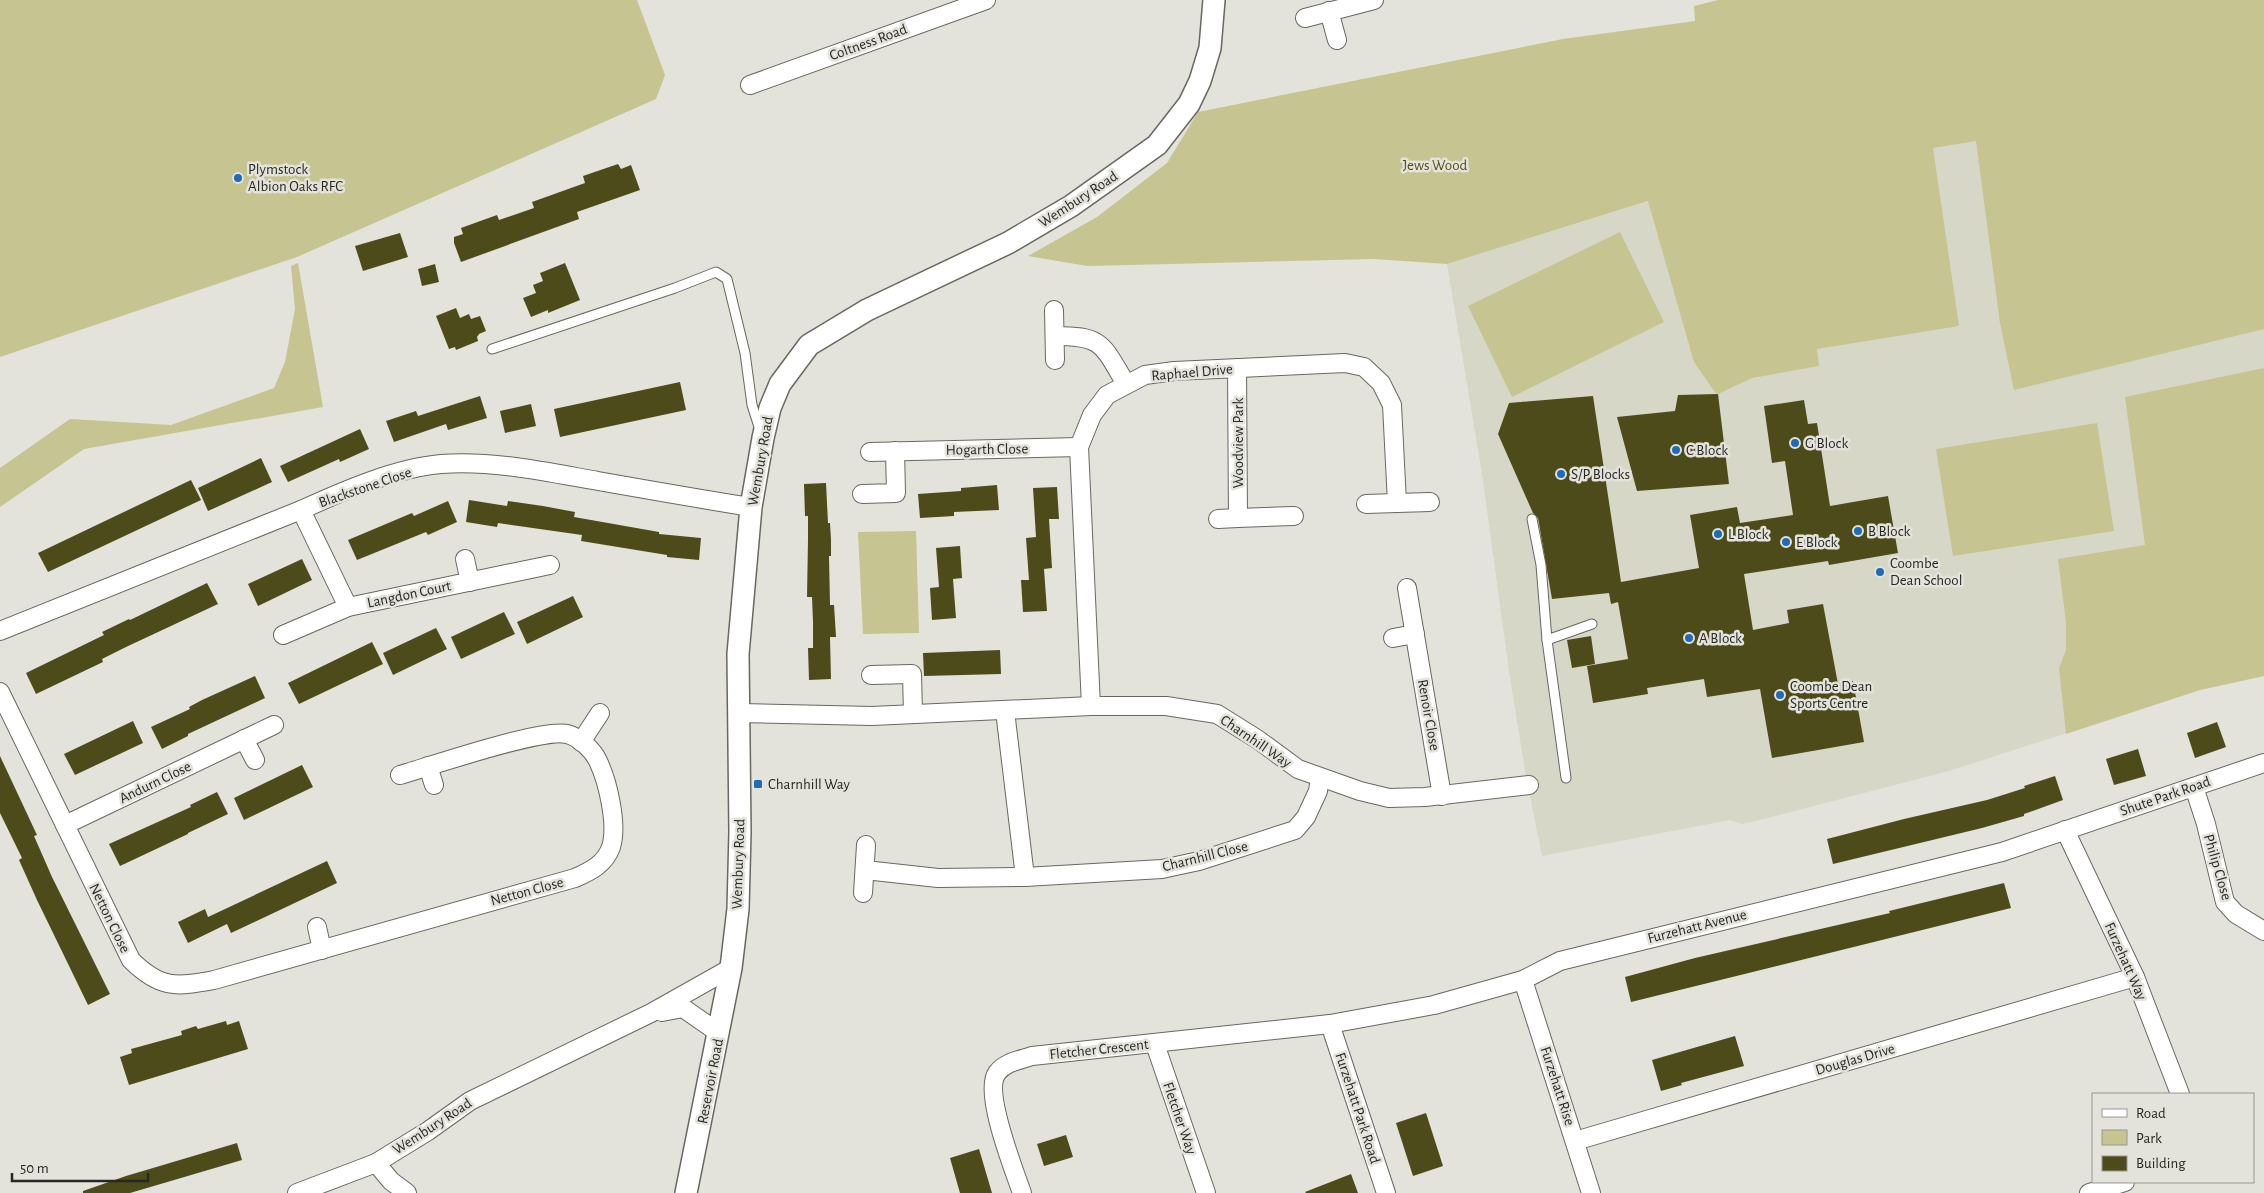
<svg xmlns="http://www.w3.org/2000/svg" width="2264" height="1193" font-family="'Alegreya Sans',sans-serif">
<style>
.built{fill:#d7d7c8}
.green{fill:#c6c490}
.building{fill:#4e4b1a}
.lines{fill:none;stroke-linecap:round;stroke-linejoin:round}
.service-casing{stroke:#686861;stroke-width:11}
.minor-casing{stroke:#686861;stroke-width:20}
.tertiary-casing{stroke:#686861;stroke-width:24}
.service{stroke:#fff;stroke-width:9}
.minor{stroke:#fff;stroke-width:18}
.tertiary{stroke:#fff;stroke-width:21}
.poi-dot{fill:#1d6bba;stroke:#e3e3db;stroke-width:2}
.labels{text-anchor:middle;stroke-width:5;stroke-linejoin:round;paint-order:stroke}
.street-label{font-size:15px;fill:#272724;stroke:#e3e3db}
.park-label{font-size:15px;fill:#535014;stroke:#e3e3db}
.poi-label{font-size:15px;fill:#272724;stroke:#e3e3db;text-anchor:start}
</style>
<rect width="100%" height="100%" fill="#e3e3db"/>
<!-- built -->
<polygon class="built" points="2264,94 2264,676 2200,690 1949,771 1764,819 1742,824 1730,820 1542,856 1526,777 1509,671 1482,474 1447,264 1668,195 1950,144"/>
<!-- green -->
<g class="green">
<polygon points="0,0 637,0 665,75 656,99 297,257 0,357"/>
<polygon points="1718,0 2264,0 2264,329 2014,390 2000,323 1976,141 1933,148 1959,326 1817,349 1819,366 1752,378 1718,394 1714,391 1694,362 1648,201 1447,264 1374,259 1087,266 1028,256 1097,217 1167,163 1198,112 1563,39 1695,21 1694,6"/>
<polygon points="1620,232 1664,322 1512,397 1468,306"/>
<polygon points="298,263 323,407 84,449 0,507 0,468 70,419 171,425 274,388 285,362 295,309 291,266"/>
<polygon points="2264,368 2264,676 2200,690 2066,734 2059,668 2066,650 2066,623 2058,559 2145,545 2125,397"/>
<polygon points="2097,423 2114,531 1953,556 1936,449"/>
<polygon points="916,531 919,633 863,634 858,532"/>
</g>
<!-- building -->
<g class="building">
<polygon points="618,164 621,169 631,165 640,190 577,212 579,219 461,262 454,243 454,237 463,234 461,228 497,215 499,220 534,208 532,202 585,183 583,176"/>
<polygon points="400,233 408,257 363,271 355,246"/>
<polygon points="565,263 580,300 548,313 548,310 531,317 523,298 536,293 533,285 543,281 540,273"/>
<polygon points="435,264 439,282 422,286 418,269"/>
<polygon points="456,308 460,318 469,314 471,319 480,316 486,331 479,334 477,337 478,341 456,350 455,347 449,349 436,316"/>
<polygon points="680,382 686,410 560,437 554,409"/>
<polygon points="1718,394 1729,484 1637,491 1617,417 1675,411 1678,395"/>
<polygon points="480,396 487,418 448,430 446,424 394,442 386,421 416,411 418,416"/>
<polygon points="1593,396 1621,582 1699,568 1690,515 1737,507 1740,523 1793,515 1785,461 1772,463 1764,406 1804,400 1808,424 1817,423 1830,506 1888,496 1898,553 1829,565 1828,561 1744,574 1753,630 1789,623 1787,610 1823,604 1838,684 1853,681 1864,742 1772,758 1760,689 1707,697 1704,679 1647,688 1648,694 1593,703 1587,666 1628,659 1618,602 1611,604 1609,593 1552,599 1538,518 1533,513 1498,434 1509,403"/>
<polygon points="531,404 536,426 505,433 500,411"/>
<polygon points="360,429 369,449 340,462 339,459 288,482 280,466"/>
<polygon points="261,458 272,482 208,511 198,488"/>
<polygon points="191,480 201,500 48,572 38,553"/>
<polygon points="826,483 828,523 830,523 831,540 831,556 829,556 830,605 834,605 836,637 830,637 831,679 809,680 808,648 813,648 813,622 812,597 807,597 808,540 808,516 805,516 804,484"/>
<polygon points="997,485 999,510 954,512 954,516 920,518 918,494 961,491 961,488"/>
<polygon points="1057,487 1059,519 1049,519 1052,568 1044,569 1047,611 1023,612 1021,580 1029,580 1026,538 1036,537 1033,488"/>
<polygon points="469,500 507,506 508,501 543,506 575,512 574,517 659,532 659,534 701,538 699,560 667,557 667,555 581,541 582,535 498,523 497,527 466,522"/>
<polygon points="448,501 457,522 428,535 426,532 357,560 348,540 412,513 414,516"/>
<polygon points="960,546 962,578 953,579 956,618 932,620 930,588 939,587 936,548"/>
<polygon points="302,559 312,580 258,606 248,584"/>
<polygon points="207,583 218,604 126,647 102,659 103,662 36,694 26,673 104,635 102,632 129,619 130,620"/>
<polygon points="573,596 583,617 527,644 517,622"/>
<polygon points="504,612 515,634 461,659 451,637"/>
<polygon points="436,628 447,649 393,675 383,653"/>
<polygon points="1591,636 1595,664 1572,668 1567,640"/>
<polygon points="372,642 383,664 299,704 288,683"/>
<polygon points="1000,650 1001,674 924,676 923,653"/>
<polygon points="255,676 265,698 188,734 188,736 162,749 151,727 190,709 189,707 202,700"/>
<polygon points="133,721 143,743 75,775 64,754"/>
<polygon points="2217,722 2226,747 2195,758 2187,733"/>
<polygon points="2138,749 2146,776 2114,785 2106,759"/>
<polygon points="0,756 37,835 34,836 52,877 110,994 88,1005 37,900 19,860 22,858 0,813"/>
<polygon points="302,765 313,787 244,820 234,798"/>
<polygon points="2055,776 2063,800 2024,814 2024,816 1982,828 1833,864 1827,839 1904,819 1987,800 2025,788 2024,786"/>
<polygon points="217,792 228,814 188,833 188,834 120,866 109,844 191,807 190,805"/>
<polygon points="327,861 337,883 231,933 227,924 188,943 178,922 205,909 208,917"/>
<polygon points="2004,883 2011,908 1631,1002 1625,977 1695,958 1890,913 1889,911"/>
<polygon points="226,1021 227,1025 239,1021 248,1049 129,1085 120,1057 132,1053 131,1049 182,1035 181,1031 196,1026 198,1029"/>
<polygon points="1735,1036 1744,1066 1681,1083 1682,1085 1661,1091 1652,1060"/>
<polygon points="1426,1113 1443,1166 1413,1176 1396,1123"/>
<polygon points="1066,1135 1073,1157 1044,1166 1037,1144"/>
<polygon points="237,1143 242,1160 130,1193 83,1193 83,1191 126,1176"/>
<polygon points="979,1149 992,1193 960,1193 950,1158"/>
<polygon points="1351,1174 1358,1193 1306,1193 1305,1192"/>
</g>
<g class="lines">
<defs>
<g id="service">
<polyline points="492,349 675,288 716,272 727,279 745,353 752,405 760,430"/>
<polyline points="1532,519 1541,565 1547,640"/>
<polyline points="1566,778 1547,640 1592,624"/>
</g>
<g id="minor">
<polyline points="1329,11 1337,40"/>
<polyline points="1305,18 1374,0"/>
<polyline points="750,85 986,0"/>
<polyline points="1054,310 1055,360"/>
<path d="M1055,336C1103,336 1102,344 1126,384"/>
<polyline points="1237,368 1238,518 1294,516"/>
<polyline points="870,452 1079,447"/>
<polyline points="862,494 896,493 895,451"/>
<polyline points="1366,504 1397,503"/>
<polyline points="301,510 348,607"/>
<polyline points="1218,519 1238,518"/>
<polyline points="465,559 470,582"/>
<polyline points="1407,588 1442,796"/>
<path d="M0,631L301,510C343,491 395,468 441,464C493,460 547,472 598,481C649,490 700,499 751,507"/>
<polyline points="283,635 348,607 550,565"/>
<polyline points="1393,638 1415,634"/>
<polyline points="871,675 912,674 913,714"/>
<path d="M0,692L131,960C160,989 176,987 214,980L575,878C591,871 605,864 611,847C618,825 608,782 598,761C593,750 579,737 567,734C542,728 431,766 400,775"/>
<polyline points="1091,706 1079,447 1092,415 1107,395 1145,375 1174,371 1345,363 1364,367 1381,383 1392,405 1397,503 1430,502"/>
<polyline points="1005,711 1025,877"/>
<polyline points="738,713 872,716 1091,706 1166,706 1217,714 1257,739 1298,769 1360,791 1389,798 1425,797 1529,785"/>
<polyline points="244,739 255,760"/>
<polyline points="581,742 600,713"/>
<polyline points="428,766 434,785"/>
<polyline points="2194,787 2206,824 2225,902 2236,914 2264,931"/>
<polyline points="65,825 274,725"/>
<polyline points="2065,830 2135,977 2180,1094"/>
<polyline points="865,870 938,878 1025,877 1162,869 1199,861 1295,830 1306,817 1318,791 1320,778"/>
<polyline points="863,893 866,845"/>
<polyline points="317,927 322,950"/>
<polyline points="1523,980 1591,1193"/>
<polyline points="662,1012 683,1008 719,1033"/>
<polyline points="1330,1024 1386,1193"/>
<polyline points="1155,1044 1206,1193"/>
<polyline points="1575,1141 2135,977"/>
<polyline points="376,1163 391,1181 407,1193"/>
<polyline points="297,1193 376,1163 428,1131 470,1101 651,1013 731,968"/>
<path d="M1022,1193C1014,1170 983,1092 997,1073C1005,1062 1020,1060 1032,1056L1330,1024L1434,1005L1523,980L1560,961L2002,852L2264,763"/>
<polyline points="2089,1193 2125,1182"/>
</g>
<polyline id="tertiary" points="686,1193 731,968 738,909 740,832 738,654 751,507 763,438 770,408 780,384 809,345 867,310 1008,243 1071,206 1157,145 1189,104 1200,81 1210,48 1214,0"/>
</defs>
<!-- service casing -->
<use href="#service" class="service-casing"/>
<!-- minor casing -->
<use href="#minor" class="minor-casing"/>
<!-- tertiary casing -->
<use href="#tertiary" class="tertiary-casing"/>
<!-- service -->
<use href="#service" class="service"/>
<!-- minor -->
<use href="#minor" class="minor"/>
<!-- tertiary -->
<use href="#tertiary" class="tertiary"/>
</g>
<!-- markers -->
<g class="poi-dot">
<circle cx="238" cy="178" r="5"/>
<circle cx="1795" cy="443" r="5"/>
<circle cx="1676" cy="450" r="5"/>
<circle cx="1561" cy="474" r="5"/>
<circle cx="1858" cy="531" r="5"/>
<circle cx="1718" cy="534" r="5"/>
<circle cx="1786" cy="542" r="5"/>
<circle cx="1880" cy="572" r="5"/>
<circle cx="1689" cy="638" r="5"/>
<circle cx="1780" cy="695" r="5"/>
<rect x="753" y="779" width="10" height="10" rx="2.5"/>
</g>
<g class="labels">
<!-- street labels -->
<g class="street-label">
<text transform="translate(868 42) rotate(-20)" y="5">Coltness Road</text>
<text transform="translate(1078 199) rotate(-33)" y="5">Wembury Road</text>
<text transform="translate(1192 372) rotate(-5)" y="5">Raphael Drive</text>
<text transform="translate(1238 443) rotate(-90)" y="5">Woodview Park</text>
<text transform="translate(987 449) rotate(-1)" y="5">Hogarth Close</text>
<text transform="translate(760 461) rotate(-80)" y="5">Wembury Road</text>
<text transform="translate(365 487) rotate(-19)" y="5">Blackstone Close</text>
<text transform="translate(409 594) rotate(-12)" y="5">Langdon Court</text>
<text transform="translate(1429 715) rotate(80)" y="5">Renoir Close</text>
<text transform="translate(1256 741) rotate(34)" y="5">Charnhill Way</text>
<text transform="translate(155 782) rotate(-26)" y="5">Andurn Close</text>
<text transform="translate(2165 796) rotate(-19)" y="5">Shute Park Road</text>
<text transform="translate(1205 856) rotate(-14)" y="5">Charnhill Close</text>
<text transform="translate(738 864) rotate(-88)" y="5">Wembury Road</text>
<text transform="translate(2218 867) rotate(74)" y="5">Philip Close</text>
<text transform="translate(527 891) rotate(-15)" y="5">Netton Close</text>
<text transform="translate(110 918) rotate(64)" y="5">Netton Close</text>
<text transform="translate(1697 926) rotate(-14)" y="5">Furzehatt Avenue</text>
<text transform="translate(2126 961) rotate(66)" y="5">Furzehatt Way</text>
<text transform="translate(1099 1049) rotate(-6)" y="5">Fletcher Crescent</text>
<text transform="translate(1855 1059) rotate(-16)" y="5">Douglas Drive</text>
<text transform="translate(710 1081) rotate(-79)" y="5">Reservoir Road</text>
<text transform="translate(1558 1086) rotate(72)" y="5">Furzehatt Rise</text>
<text transform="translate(1358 1108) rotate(72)" y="5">Furzehatt Park Road</text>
<text transform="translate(1180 1118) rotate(71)" y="5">Fletcher Way</text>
<text transform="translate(432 1126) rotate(-33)" y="5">Wembury Road</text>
</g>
<!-- park labels -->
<g class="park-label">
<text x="1435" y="170">Jews Wood</text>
</g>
<!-- poi labels -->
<g class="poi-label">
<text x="248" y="174">Plymstock<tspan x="248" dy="17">Albion Oaks RFC</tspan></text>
<text x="1805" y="448">G Block</text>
<text x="1686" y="455">C Block</text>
<text x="1571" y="479">S/P Blocks</text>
<text x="1868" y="536">B Block</text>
<text x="1728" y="539">L Block</text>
<text x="1796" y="547">E Block</text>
<text x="1890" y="568">Coombe<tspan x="1890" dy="17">Dean School</tspan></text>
<text x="1699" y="643">A Block</text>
<text x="1790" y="691">Coombe Dean<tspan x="1790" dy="17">Sports Centre</tspan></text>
<text x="768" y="789">Charnhill Way</text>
</g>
</g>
<!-- legend -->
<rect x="2092" y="1093" width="162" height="90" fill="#e3e3db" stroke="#989892"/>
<rect x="2102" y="1109" width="25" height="8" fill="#ffffff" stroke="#989892"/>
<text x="2136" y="1118" font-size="15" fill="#272724">Road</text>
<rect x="2102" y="1130" width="25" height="15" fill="#c6c490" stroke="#989892"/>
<text x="2136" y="1143" font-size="15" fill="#272724">Park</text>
<rect x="2102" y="1156" width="25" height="15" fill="#4e4b1a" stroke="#989892"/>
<text x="2136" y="1168" font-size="15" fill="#272724">Building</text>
<!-- scale -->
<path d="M12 1173v8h136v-8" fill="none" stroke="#272724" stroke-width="2.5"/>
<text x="20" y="1173" font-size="15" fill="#272724" stroke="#e3e3db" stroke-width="4" paint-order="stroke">50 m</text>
</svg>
